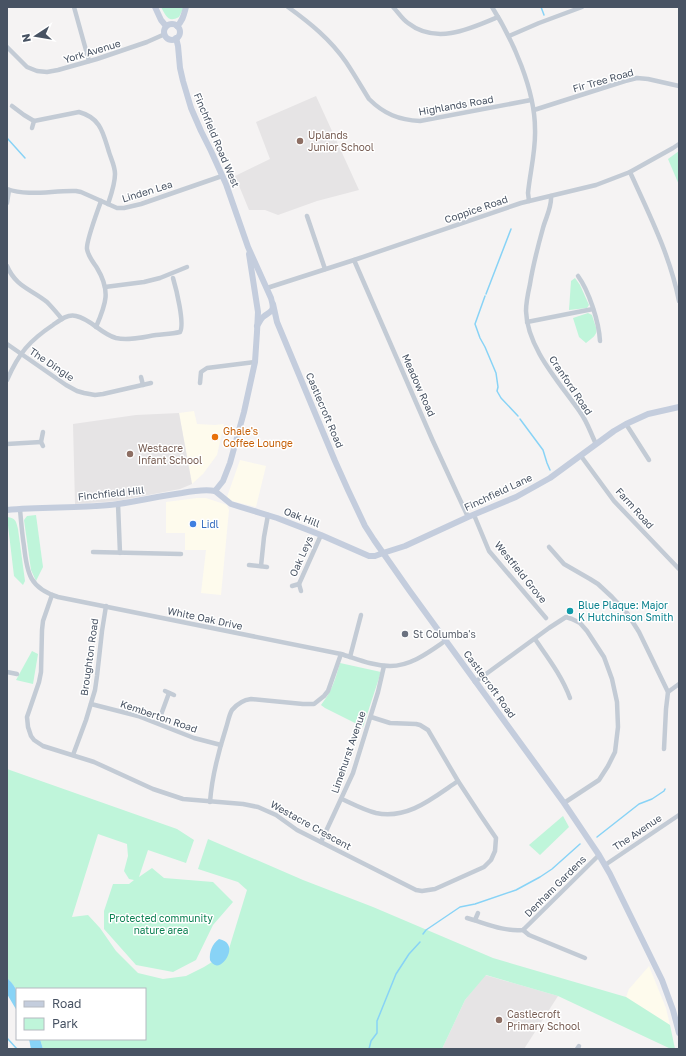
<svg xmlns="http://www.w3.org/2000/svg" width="686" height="1056" font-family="'Golos Text',sans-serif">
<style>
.commercial{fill:#fefbed}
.education{fill:#e6e4e5}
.green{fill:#bff5da}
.water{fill:#88d3f6}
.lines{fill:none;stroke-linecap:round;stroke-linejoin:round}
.stream{stroke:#88d3f6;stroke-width:1.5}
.street{stroke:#c3cbd5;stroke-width:4.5}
.secondary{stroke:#c4cddd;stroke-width:6}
.education-dot{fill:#8d6e63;stroke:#fff;stroke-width:1.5}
.food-dot{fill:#e8710a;stroke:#fff;stroke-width:1.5}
.shop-dot{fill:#3f7fe0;stroke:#fff;stroke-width:1.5}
.culture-dot{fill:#0f9aa8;stroke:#fff;stroke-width:1.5}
.worship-dot{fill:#6b7280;stroke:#fff;stroke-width:1.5}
.labels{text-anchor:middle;stroke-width:3;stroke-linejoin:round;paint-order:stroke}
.street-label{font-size:10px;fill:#485363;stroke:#fff}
.education-label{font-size:10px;fill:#785e54;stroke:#fff;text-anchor:start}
.food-label{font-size:10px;fill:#c56008;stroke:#fff;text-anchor:start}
.shop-label{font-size:10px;fill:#366cbe;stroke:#fff;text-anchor:start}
.culture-label{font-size:10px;fill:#0d838f;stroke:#fff;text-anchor:start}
.worship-label{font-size:10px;fill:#5b616d;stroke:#fff;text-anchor:start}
.park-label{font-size:10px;fill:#0e8254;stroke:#fff}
</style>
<rect width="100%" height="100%" fill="#f5f3f3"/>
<!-- commercial -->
<g class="commercial">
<polygon points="194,411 197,424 215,425 224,424 217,455 203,474 192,484 179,413"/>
<polygon points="240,460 266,466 256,507 232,501 227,497"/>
<polygon points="197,498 206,498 227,505 229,510 221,595 201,593 206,550 185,550 185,533 166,533 166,502"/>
<polygon points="649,966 666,1008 670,1025 626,997 629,989"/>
</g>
<!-- education -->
<g class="education">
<polygon points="316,96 359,190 317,201 278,215 265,210 249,210 235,176 270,159 256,122"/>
<polygon points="179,413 192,484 180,489 117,501 75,504 73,424 136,415"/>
<polygon points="485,975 558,996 524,1049 442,1049 465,1000"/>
</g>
<!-- green -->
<g class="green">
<path d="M161,7H184L179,17C168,23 166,16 161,7Z"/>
<polygon points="679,151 679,185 668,159"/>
<polygon points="575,278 580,285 589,305 587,308 569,310 571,281"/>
<path d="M588,313L592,315C597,332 601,332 586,343L579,337L573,318Z"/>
<polygon points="36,515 43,567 36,581 31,570 24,520 27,516"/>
<path d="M7,517C16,518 16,521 18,529L25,581L23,585L14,576Z"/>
<polygon points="32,651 38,654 33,684 16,680"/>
<path d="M340,663L381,672L363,727L325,708L321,705C332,691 335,680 340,663Z"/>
<polygon points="7,769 177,829 194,840 186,863 148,850 139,877 152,868 164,878 213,882 233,902 213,925 196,960 173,972 136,965 104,929 104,911 113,884 129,884 134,880 129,879 124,871 128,856 127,844 98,834 72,917 88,915 100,928 116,951 138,973 163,979 186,976 204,967 228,952 247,890 238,882 198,869 208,839 303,880 373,907 493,958 626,997 670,1025 675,1049 671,1049 558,996 486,975 465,1000 442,1049 43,1049 40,1039 145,1039 145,989 17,989 17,990 14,986 7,978"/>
<polygon points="563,816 569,827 540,855 529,845"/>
</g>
<!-- water -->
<g class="water">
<path d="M219,939C240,943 224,969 215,965C214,965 210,961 210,960C209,952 212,944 219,939Z"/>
<path d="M7,978C20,990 17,995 17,1011L7,994Z"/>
<polygon points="29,1039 40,1039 43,1049 31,1049"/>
</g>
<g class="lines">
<!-- stream -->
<g class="stream">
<polyline points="541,7 544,15"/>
<polyline points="7,138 25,158"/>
<polyline points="486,294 511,229"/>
<polyline points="485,296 475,324 480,338 485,347 496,373 498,387 497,391 501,398 518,416"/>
<polyline points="520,419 543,450 547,463 550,470"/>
<polyline points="597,837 639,804 652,799 664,791 665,789"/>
<polyline points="423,934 426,930 460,907 475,904 516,890 540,877 552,869 580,844"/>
<polyline points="7,1038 17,1049"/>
<polyline points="369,1049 371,1041 377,1033 377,1021 396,974 409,954 420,942"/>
</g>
<!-- street -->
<g class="street">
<polyline points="74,7 89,61"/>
<path d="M288,7C310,23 330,39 346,62C354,74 361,86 369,99C384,114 399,120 420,121L531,100"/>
<path d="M393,7C398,12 402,19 408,23C436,45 470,29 498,17"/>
<path d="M492,7C513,40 535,90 535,129C536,150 530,172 528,193L529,201"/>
<polyline points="509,36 539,23 582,7"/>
<polyline points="7,47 27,67 37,71 47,72 58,70 97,59 147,42 165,34"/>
<path d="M12,106L24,115L34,121L79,112C101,118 103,133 109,152C111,159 115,166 115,174C115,184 111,195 108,204"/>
<polyline points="534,110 625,81 637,78 648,79 679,86"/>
<polyline points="32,128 34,121"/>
<path d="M630,172C649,214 670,255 679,301"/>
<path d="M7,189C29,197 53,190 76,191L81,192L117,208H124L141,204L222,176"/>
<path d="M551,196C552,207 546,217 543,228C538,246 533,265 530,284C528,293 526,302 526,311C527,348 560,383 580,412C587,421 591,434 596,444"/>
<polyline points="7,203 9,190"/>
<polyline points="307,216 325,269"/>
<polyline points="354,260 432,439 468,517"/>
<path d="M7,266C16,287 31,289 47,302C52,307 57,313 62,319"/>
<path d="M578,276C589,291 599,322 600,341"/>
<polyline points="105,287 144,282 160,278 187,267"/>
<polyline points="267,288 354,260 521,203 596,185 630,172 673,148 679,144"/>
<polyline points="527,322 593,309"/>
<path d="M96,327C106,304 111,291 97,268C93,262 88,256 87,249C86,241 98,210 101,201"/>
<polyline points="7,344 66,385 77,391 84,393 95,395 103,394 151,383"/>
<polyline points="141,377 143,385"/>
<path d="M7,380C19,353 29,341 53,325C60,320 67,314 76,316C91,319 101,334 116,338C129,341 143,337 156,335C164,334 172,334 180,332C185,324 176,288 173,278"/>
<polyline points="200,383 201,372 207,368 255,362"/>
<polyline points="626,424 649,460"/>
<polyline points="43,432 41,442 43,446"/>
<polyline points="7,444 41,442"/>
<polyline points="581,456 614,501 679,569"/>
<polyline points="118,504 120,553"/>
<path d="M20,509C21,521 22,534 24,546C27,574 30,588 58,597L341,654C357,659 373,666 390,666C411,666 429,652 445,641"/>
<polyline points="474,515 489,551 546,618"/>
<polyline points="549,547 564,564 590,579 598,584 612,597 627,613 639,632 668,692 666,709 664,749"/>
<polyline points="93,552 181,554"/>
<polyline points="249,565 267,567"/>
<polyline points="261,566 264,537 268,515"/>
<polyline points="299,584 321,535"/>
<polyline points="292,586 299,584 301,591"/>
<polyline points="52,595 43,621 42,630 41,672 39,682 27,717 28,727 31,736 34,740 43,746 94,762 153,789 183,799 243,804 258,807 276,815 297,830 416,890 422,891 435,889 484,867 491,860 495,851 496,838 481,816 458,781 428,730 420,725 416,724 390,723 371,717"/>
<path d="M535,639C548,658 562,676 570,698"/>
<polyline points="350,657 361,615"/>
<polyline points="7,672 17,674"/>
<polyline points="475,682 549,628 566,617 572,619 580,623 587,631 604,657 612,679 617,702 618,727 615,752 608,766 599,780 564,803"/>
<polyline points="165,691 174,695"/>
<polyline points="668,692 679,684"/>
<polyline points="91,704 138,716 194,738 221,745"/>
<polyline points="158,723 169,693"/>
<polyline points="73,755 86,720 95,690 97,676 102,631 106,606"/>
<path d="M342,799C353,804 364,810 376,813C408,820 434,797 458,781"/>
<path d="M210,802C212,775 218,753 226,728C228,722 229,715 232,710C237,704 243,700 251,699L303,704H314L324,696L328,691L341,654"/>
<polyline points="321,842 353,773 378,692 384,666"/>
<polyline points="605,865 679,815"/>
<path d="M467,918C485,923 504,932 523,930L599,855"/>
<polyline points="475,920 478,913"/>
<polyline points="523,930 529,935 585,958"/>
<polyline points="577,1049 579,1046"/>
</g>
<!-- secondary -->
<g class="secondary">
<polyline points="155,7 161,20 166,26"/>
<circle cx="172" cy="32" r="8"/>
<path d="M177,26C183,21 184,14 186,7"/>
<path d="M176,38L178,46L180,68L183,81L191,108L201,131L211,151L226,184L248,247L271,298C275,312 272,310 263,317C260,320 259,323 257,326"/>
<polyline points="273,304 277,322 335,461 348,490 365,526 374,540 409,590 564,803 599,855 610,874 662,980 673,1010 679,1033"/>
<polyline points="215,491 231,504 277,518 321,535 369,556 375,556 383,553 405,546 468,517 516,497 550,478 614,431 626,424 648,414 679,407"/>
<polyline points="215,491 223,481 230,463 244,412 255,362 257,332 258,312 249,254"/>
<path d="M7,510C44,506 81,509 118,504C139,501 160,496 182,493C193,491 204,489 215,491"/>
</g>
</g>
<!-- markers -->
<g class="education-dot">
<circle cx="300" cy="141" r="4"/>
<circle cx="130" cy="454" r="4"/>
<circle cx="499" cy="1020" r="4"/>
</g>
<circle class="food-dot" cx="215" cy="437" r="4"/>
<circle class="shop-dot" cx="193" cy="524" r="4"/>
<circle class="culture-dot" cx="570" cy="611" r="4"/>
<circle class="worship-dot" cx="405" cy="634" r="4"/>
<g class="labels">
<!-- street labels -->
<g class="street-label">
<text transform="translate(92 51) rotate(-17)" y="4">York Avenue</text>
<text transform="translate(603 80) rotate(-16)" y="4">Fir Tree Road</text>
<text transform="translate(456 105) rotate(-10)" y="4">Highlands Road</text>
<text transform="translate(217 140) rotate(67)" y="4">Finchfield Road West</text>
<text transform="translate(147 191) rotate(-17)" y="4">Linden Lea</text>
<text transform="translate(476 209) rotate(-19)" y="4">Coppice Road</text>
<text transform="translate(52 364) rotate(34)" y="4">The Dingle</text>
<text transform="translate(419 385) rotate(66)" y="4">Meadow Road</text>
<text transform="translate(571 385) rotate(56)" y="4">Cranford Road</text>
<text transform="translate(325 410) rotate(67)" y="4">Castlecroft Road</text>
<text transform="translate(498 492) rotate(-25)" y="4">Finchfield Lane</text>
<text transform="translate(111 493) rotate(-6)" y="4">Finchfield Hill</text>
<text transform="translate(635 508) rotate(48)" y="4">Farm Road</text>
<text transform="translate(302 517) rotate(21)" y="4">Oak Hill</text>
<text transform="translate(301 556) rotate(-66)" y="4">Oak Leys</text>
<text transform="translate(521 572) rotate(51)" y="4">Westfield Grove</text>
<text transform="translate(205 618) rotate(12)" y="4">White Oak Drive</text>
<text transform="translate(89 657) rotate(-82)" y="4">Broughton Road</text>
<text transform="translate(490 684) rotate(54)" y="4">Castlecroft Road</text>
<text transform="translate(159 716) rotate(19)" y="4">Kemberton Road</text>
<text transform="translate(348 752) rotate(-71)" y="4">Limehurst Avenue</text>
<text transform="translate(311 825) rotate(29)" y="4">Westacre Crescent</text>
<text transform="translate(637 832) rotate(-34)" y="4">The Avenue</text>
<text transform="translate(555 886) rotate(-45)" y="4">Denham Gardens</text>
</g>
<!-- education labels -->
<g class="education-label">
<text x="308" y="139">Uplands<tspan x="308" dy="12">Junior School</tspan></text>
<text x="138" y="452">Westacre<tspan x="138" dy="12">Infant School</tspan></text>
<text x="507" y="1018">Castlecroft<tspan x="507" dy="12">Primary School</tspan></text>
</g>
<!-- food labels -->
<g class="food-label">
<text x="223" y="435">Ghale's<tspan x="223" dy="12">Coffee Lounge</tspan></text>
</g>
<!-- shop labels -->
<g class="shop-label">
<text x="201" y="528">Lidl</text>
</g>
<!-- culture labels -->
<g class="culture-label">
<text x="578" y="609">Blue Plaque: Major<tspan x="578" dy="12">K Hutchinson Smith</tspan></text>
</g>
<!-- worship labels -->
<g class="worship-label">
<text x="413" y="638">St Columba's</text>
</g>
<!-- park labels -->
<g class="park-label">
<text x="161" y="922">Protected community<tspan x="161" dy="12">nature area</tspan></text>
</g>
</g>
<!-- border -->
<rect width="686" height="1056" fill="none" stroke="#485363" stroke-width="16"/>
<!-- legend -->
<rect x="16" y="988" width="130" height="52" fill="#ffffff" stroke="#b6bac1"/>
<rect x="24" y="1001" width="20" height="6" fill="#c4cddd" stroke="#b6bac1"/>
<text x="52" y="1008" font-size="12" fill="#485363">Road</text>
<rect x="24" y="1018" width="20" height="12" fill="#bff5da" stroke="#b6bac1"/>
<text x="52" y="1028" font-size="12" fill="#485363">Park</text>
<!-- north arrow -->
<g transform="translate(36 36) rotate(258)" stroke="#ffffff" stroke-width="3" paint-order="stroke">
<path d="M0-3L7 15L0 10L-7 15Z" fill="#485363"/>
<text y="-6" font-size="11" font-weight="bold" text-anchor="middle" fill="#485363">N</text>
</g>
</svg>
